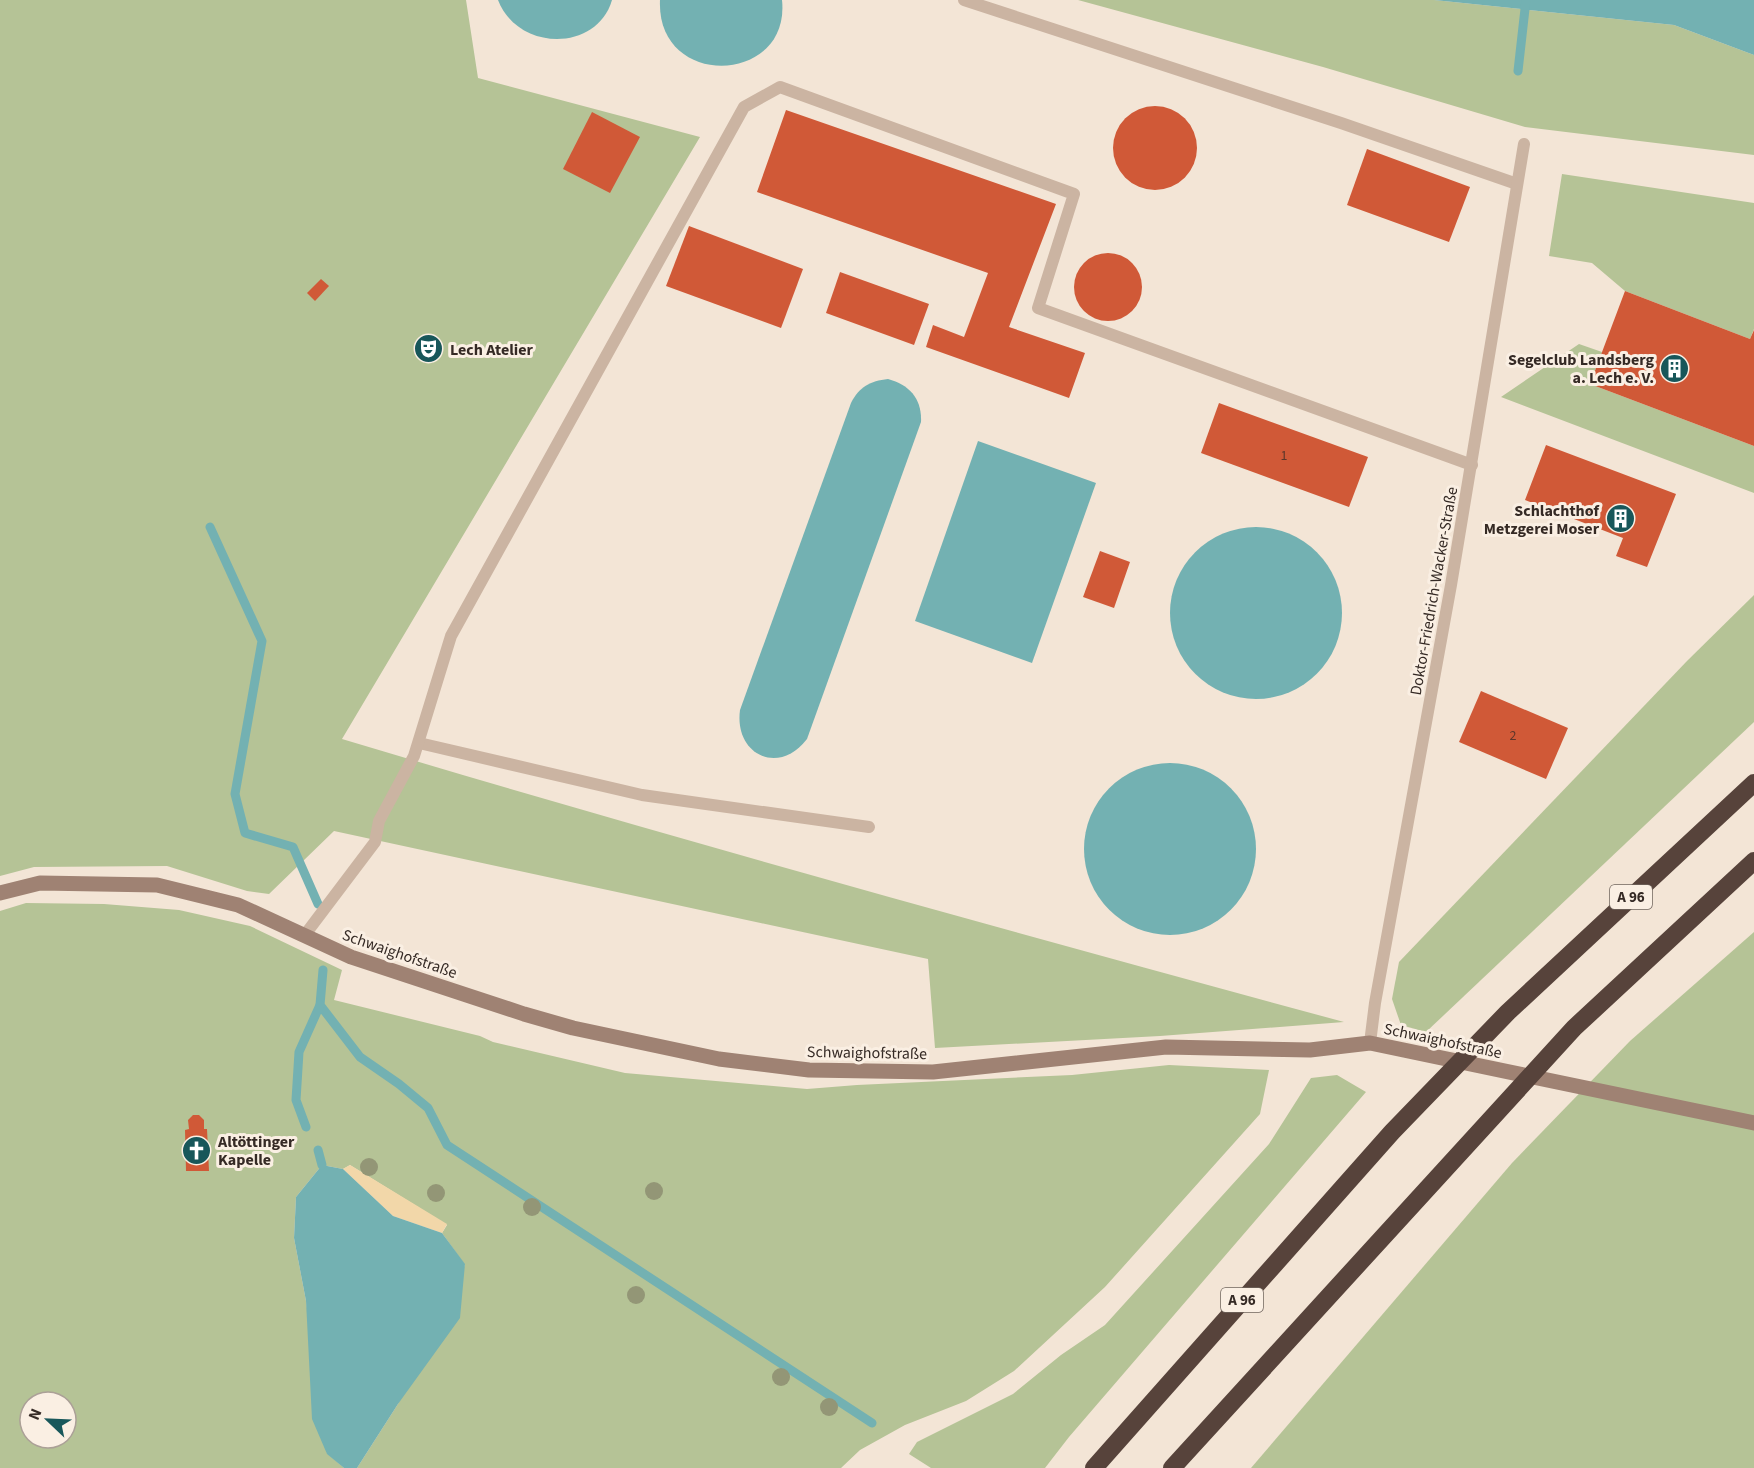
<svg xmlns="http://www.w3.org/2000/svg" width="1754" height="1468" font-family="'Source Sans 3',sans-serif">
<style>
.green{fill:#b5c396;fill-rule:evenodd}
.sand{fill:#f2d7a9}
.water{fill:#73b1b2}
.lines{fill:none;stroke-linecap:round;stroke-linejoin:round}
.stream{stroke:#73b1b2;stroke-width:9}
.building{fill:#d05937}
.lane{stroke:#cbb4a2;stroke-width:12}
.secondary{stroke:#9f8273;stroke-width:15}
.highway{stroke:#57433b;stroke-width:18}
.tree{fill:#939676}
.labels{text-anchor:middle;stroke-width:6;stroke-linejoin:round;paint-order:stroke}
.number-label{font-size:14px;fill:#5c362a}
.shield{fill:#faefe3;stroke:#70655e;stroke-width:1.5}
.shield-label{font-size:15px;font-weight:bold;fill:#352a25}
.poi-label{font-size:16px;font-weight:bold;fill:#352a25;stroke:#faefe3;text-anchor:start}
.street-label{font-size:16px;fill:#352a25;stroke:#faefe3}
</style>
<rect width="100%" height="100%" fill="#f3e5d6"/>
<!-- green -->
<g class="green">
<path d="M0,0H466L478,78L700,137L342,739C675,839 1009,931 1344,1022L1160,1036L935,1048L928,959L334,831L269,894L247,891L167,866L34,867L0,876Z"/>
<polygon points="1078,0 1434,0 1674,25 1754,55 1754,155 1525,127 1323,67"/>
<polygon points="1562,174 1754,203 1754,329 1750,339 1625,291 1592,263 1549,256"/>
<polygon points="1579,344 1602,352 1590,384 1754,446 1754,493 1501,397"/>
<polygon points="1754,595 1754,722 1426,1032 1401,1025 1392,999 1399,962 1687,661"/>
<path d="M26,903L104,904L179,910L250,926L342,970L334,1000L480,1036L493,1042L625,1073L807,1089L857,1085L1072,1075L1169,1065L1269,1070L1260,1114L1105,1287L1014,1371L966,1401L905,1425L860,1450L841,1468H357L398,1404L465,1265L442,1233L447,1225L350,1165L343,1169L322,1165L296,1197L294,1238L306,1301L327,1453L344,1468H0V911ZM30,1402H66V1438H30Z"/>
<polygon points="1754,932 1754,1468 1251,1468 1512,1163 1630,1041"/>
<polygon points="1337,1075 1366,1092 1069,1437 1045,1468 931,1468 909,1454 917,1442 1013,1394 1061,1355 1105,1325 1269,1144 1311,1078"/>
</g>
<!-- sand -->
<polygon class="sand" points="350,1165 447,1224 442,1233 393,1216 343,1169"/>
<!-- water -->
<g class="water">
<path d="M498,0H612C597,52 518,52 498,0Z"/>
<path d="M660,0H782C791,85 656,90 660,0Z"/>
<polygon points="1434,0 1754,0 1754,55 1674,25"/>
<path d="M888,379C910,385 922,399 921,422L807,739C779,776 734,755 740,710L851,403C859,387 870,381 888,379Z"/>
<polygon points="978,441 1096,483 1032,663 915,621"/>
<circle cx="1256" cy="613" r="86"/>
<circle cx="1170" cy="849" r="86"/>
<polygon points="322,1165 343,1169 393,1216 442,1233 465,1264 460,1318 398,1404 357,1468 344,1468 327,1454 312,1419 306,1301 294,1238 296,1197"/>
</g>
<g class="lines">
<!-- stream -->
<g class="stream">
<polyline points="1518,71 1526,0"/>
<polyline points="210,527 262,641 235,794 245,833 293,847 318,904"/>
<polyline points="323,970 320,1005 360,1057 399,1084 428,1108 447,1145 872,1423"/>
<polyline points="306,1127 296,1100 299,1052 320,1005"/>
<polyline points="318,1150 322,1165"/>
</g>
</g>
<!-- building -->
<g class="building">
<circle cx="1155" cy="148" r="42"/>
<polygon points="786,110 1056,204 1009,327 1085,353 1069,398 926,347 933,325 964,337 988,273 757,192"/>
<polygon points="592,112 640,137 610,193 563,169"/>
<polygon points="1367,149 1470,187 1449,242 1347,205"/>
<polygon points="689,226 803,269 781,328 666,286"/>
<circle cx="1108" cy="287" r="34"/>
<polygon points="840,272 929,304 914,345 826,313"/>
<polygon points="321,279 329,286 315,301 307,293"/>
<polygon points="1625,291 1750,339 1754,330 1754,446 1590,384"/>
<polygon points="1219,403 1368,457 1349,507 1201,453"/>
<polygon points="1546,445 1676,494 1647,567 1616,556 1623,538 1525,500"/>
<polygon points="1100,551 1130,562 1114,608 1083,597"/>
<polygon points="1481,691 1568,728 1546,779 1459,742"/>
<polygon points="193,1115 199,1115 204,1120 204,1129 207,1129 209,1171 186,1171 185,1130 189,1129 188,1120"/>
</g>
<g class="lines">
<!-- lane -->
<g class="lane">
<polyline points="964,0 1341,123 1517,184"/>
<polyline points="419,743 642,795 869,827"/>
<polyline points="304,936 375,842 379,821 414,756 451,636 744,107 780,87 1074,194 1038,308 1472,465"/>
<polyline points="1370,1043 1375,1003 1451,585 1524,144"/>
</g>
<!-- secondary -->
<polyline class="secondary" points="0,893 40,883 157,885 238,905 351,957 524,1014 573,1028 719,1059 809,1070 933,1072 1166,1047 1310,1050 1370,1043 1754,1123"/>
<!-- highway -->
<g class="highway">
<polyline points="1094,1468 1392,1132 1508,1012 1754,783"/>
<polyline points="1172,1468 1574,1028 1754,861"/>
</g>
</g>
<!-- trees -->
<g class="tree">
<circle cx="369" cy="1167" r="9"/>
<circle cx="654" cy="1191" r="9"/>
<circle cx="436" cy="1193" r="9"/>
<circle cx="532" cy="1207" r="9"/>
<circle cx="636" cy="1295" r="9"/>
<circle cx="781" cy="1377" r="9"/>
<circle cx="829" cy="1407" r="9"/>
</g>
<!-- icons -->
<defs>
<symbol id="theatre-disc" viewBox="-11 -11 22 22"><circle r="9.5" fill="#18575a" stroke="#faefe3"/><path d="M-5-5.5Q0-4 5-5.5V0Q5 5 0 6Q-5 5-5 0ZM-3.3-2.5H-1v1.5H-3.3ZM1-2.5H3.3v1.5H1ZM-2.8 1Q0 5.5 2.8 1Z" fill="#fff"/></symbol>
<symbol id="building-disc" viewBox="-11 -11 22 22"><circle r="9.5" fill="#18575a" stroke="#faefe3"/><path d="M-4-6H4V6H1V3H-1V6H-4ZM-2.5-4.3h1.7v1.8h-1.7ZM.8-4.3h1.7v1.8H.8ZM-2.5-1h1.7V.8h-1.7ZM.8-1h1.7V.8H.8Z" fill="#fff"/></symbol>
<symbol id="church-disc" viewBox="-11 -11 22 22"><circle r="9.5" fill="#18575a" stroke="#faefe3"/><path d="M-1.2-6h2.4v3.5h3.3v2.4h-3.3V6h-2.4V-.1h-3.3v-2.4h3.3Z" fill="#fff"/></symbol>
</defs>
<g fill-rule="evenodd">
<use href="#theatre-disc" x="412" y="332" width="33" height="33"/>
<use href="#building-disc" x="1658" y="352" width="33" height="33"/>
<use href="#building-disc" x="1604" y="502" width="33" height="33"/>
<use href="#church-disc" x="180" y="1134" width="33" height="33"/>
</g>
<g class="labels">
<!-- number labels -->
<g class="number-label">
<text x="1284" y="460">1</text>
<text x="1513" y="740">2</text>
</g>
<!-- shield labels -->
<g class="shield">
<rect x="1610" y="885" width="42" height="24" rx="4.5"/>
<rect x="1221" y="1288" width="42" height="24" rx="4.5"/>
</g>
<g class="shield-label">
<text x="1631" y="902">A 96</text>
<text x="1242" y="1305">A 96</text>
</g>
<!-- poi labels -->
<g class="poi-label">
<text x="450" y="355">Lech Atelier</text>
<text x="1654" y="365" text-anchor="end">Segelclub Landsberg<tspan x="1654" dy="18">a. Lech e. V.</tspan></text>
<text x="1599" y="516" text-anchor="end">Schlachthof<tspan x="1599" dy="18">Metzgerei Moser</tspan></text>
<text x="218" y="1147">Altöttinger<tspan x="218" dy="18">Kapelle</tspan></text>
</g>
<!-- street labels -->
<g class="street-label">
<text transform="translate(1433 591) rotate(-80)" y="6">Doktor-Friedrich-Wacker-Straße</text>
<text transform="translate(400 953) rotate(19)" y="6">Schwaighofstraße</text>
<text transform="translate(1443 1040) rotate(12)" y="6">Schwaighofstraße</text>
<text transform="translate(867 1052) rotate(1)" y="6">Schwaighofstraße</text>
</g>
</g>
<!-- north arrow -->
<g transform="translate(48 1420) rotate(293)"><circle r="28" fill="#faefe3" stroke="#aba097" stroke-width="1.5"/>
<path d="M0-4.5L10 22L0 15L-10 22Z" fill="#18575a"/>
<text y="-9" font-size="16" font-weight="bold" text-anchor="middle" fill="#352a25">N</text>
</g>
</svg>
